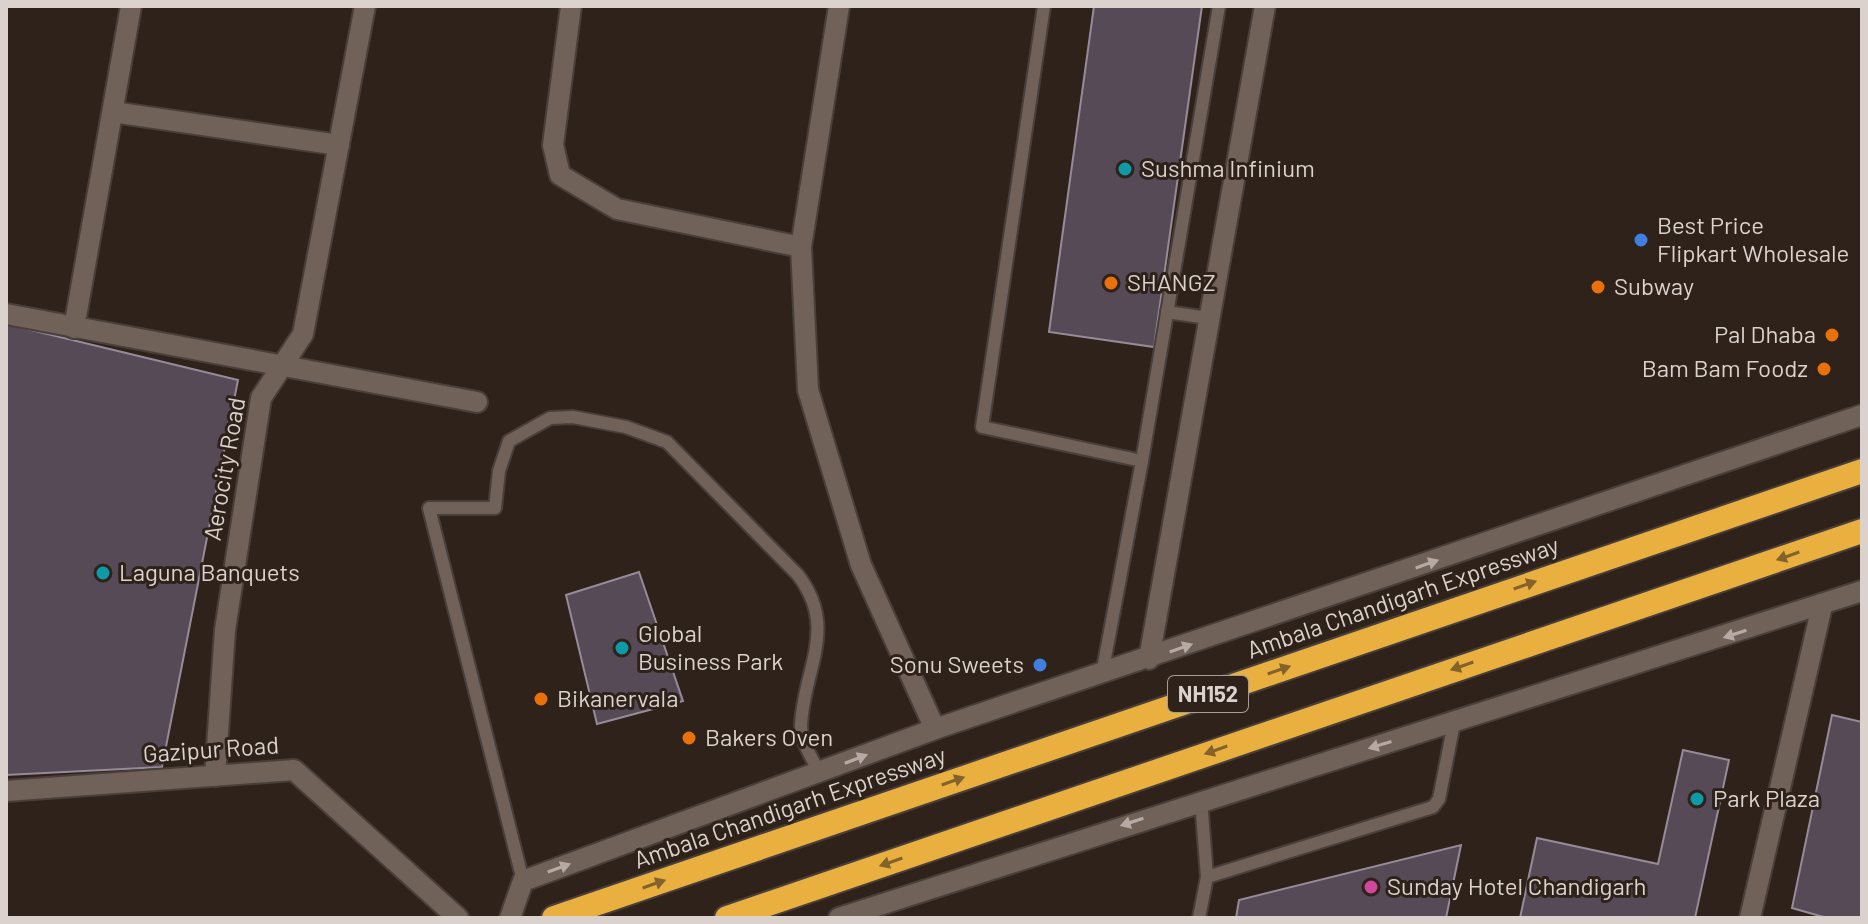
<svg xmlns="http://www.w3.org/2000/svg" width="1868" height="924" font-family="Barlow,sans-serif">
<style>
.building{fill:#554a56;stroke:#978b99;stroke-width:2}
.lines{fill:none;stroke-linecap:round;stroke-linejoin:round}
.lane-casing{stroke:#493f3a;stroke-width:16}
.street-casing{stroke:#493f3a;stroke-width:24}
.secondary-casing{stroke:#493f3a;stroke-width:24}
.highway-casing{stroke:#493f3a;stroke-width:28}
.lane{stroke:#706159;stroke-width:12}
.street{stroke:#706159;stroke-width:20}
.secondary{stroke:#706159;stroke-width:20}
.highway{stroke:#e9b040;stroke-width:24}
.oneway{fill:#83622c}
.oneway2{fill:#b6aaa4}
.culture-dot{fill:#0f9aa8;stroke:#2f221b;stroke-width:3}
.shop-dot{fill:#3f7fe0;stroke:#2f221b;stroke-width:3}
.food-dot{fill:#e8710a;stroke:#2f221b;stroke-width:3}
.hotel-dot{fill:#d1479c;stroke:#2f221b;stroke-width:3}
.labels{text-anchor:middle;stroke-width:6;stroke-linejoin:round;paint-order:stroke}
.shield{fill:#2f221b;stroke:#a79d98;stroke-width:2}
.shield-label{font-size:22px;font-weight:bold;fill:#dbd2cd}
.poi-label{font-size:24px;fill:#dbd2cd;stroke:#2f221b;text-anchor:start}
.street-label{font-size:24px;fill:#dbd2cd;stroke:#2f221b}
</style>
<rect width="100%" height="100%" fill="#2f221b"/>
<!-- building -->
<g class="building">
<polygon points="1094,6 1202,6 1154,347 1049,332"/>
<polygon points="6,324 238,380 162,767 6,775"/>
<polygon points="639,572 683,701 597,724 566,595"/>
<polygon points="1832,715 1862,722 1862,918 1827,918 1792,908"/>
<polygon points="1683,750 1729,760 1695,918 1520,918 1537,838 1658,864"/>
<polygon points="1461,845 1446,918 1236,918 1239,900"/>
</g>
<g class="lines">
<defs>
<g id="lane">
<polyline points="1044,6 982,427 1142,461 1102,674"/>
<polyline points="1167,312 1208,318"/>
<polyline points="1142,461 1219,6"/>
<polyline points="1207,877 1433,807 1439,799 1454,723"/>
<path d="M523,881L429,508H495L499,471L509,441L550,418L573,417L626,427L667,442L798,575C839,629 803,669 801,726C801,742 812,758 819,772"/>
<polyline points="1199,918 1207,877 1201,800"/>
</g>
<g id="street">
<polyline points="571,6 553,145 560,175 617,209 801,247"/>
<polyline points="839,6 801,247 808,390 861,565 935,729"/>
<polyline points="113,112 339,145"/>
<polyline points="6,314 477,402"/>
<polyline points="74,328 131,6"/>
<polyline points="1149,659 1265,6"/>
<polyline points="215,776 225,630 261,398 303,334 365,6"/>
<polyline points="1750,918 1822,606"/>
</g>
<g id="secondary">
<polyline points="6,791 294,770 458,918"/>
<polyline points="510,918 523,881 935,729 1862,415"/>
<polyline points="839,918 1862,591"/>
</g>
<g id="highway">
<polyline points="554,918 1862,471"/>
<polyline points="727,918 1862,531"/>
</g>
</defs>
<!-- lane casing -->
<use href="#lane" class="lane-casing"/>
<!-- street casing -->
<use href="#street" class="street-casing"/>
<!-- secondary casing -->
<use href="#secondary" class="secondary-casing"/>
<!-- highway casing -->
<use href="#highway" class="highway-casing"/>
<!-- lane -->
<use href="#lane" class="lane"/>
<!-- street -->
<use href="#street" class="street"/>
<!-- secondary -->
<use href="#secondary" class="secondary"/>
<!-- highway -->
<use href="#highway" class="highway"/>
</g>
<!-- one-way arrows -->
<defs><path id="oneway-solid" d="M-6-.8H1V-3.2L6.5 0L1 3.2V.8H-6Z" transform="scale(2)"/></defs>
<g class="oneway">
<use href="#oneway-solid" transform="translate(1788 556) rotate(161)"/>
<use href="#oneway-solid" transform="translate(1525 585) rotate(-19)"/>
<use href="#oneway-solid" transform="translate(1462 666) rotate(161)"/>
<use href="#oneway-solid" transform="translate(1279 670) rotate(-19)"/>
<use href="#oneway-solid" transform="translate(1216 750) rotate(161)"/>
<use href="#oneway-solid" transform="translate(953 781) rotate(-19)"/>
<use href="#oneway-solid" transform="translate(891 862) rotate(161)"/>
<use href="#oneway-solid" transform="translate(654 884) rotate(-19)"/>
</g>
<g class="oneway2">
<use href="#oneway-solid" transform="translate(1427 564) rotate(-19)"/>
<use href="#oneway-solid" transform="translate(1735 634) rotate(162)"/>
<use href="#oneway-solid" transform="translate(1181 648) rotate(-19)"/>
<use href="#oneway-solid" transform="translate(1380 745) rotate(163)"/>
<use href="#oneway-solid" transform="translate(856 759) rotate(-21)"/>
<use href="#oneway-solid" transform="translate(1132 822) rotate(162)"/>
<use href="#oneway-solid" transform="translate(559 868) rotate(-20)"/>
</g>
<!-- markers -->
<g class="culture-dot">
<circle cx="1125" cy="169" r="8"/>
<circle cx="103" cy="573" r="8"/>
<circle cx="622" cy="648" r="8"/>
<circle cx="1697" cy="799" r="8"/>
</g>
<g class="shop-dot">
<circle cx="1641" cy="240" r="8"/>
<circle cx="1040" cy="665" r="8"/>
</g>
<g class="food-dot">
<circle cx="1111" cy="283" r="8"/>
<circle cx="1598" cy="287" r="8"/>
<circle cx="1832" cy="335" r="8"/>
<circle cx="1824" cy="369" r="8"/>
<circle cx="541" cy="699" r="8"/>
<circle cx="689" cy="738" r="8"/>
</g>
<circle class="hotel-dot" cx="1371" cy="887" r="8"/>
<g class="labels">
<!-- shield labels -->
<rect class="shield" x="1168" y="676" width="80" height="36" rx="6"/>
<g class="shield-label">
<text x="1208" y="702">NH152</text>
</g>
<!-- poi labels -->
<g class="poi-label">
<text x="1141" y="177">Sushma Infinium</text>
<text x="1657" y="234">Best Price<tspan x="1657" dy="28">Flipkart Wholesale</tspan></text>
<text x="1127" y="291">SHANGZ</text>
<text x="1614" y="295">Subway</text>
<text x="1816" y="343" text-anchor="end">Pal Dhaba</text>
<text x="1808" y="377" text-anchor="end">Bam Bam Foodz</text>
<text x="119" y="581">Laguna Banquets</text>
<text x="638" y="642">Global<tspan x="638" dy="28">Business Park</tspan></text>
<text x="1024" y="673" text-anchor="end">Sonu Sweets</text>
<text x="557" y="707">Bikanervala</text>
<text x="705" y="746">Bakers Oven</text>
<text x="1713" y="807">Park Plaza</text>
<text x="1387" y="895">Sunday Hotel Chandigarh</text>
</g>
<!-- street labels -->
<g class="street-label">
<text transform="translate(225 469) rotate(-80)" y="8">Aerocity Road</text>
<text transform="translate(1403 598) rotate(-19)" y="8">Ambala Chandigarh Expressway</text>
<text transform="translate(211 750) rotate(-4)" y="8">Gazipur Road</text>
<text transform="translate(790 808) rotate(-19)" y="8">Ambala Chandigarh Expressway</text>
</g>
</g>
<!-- border -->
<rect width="1868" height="924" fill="none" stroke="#dbd2cd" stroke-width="16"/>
</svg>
